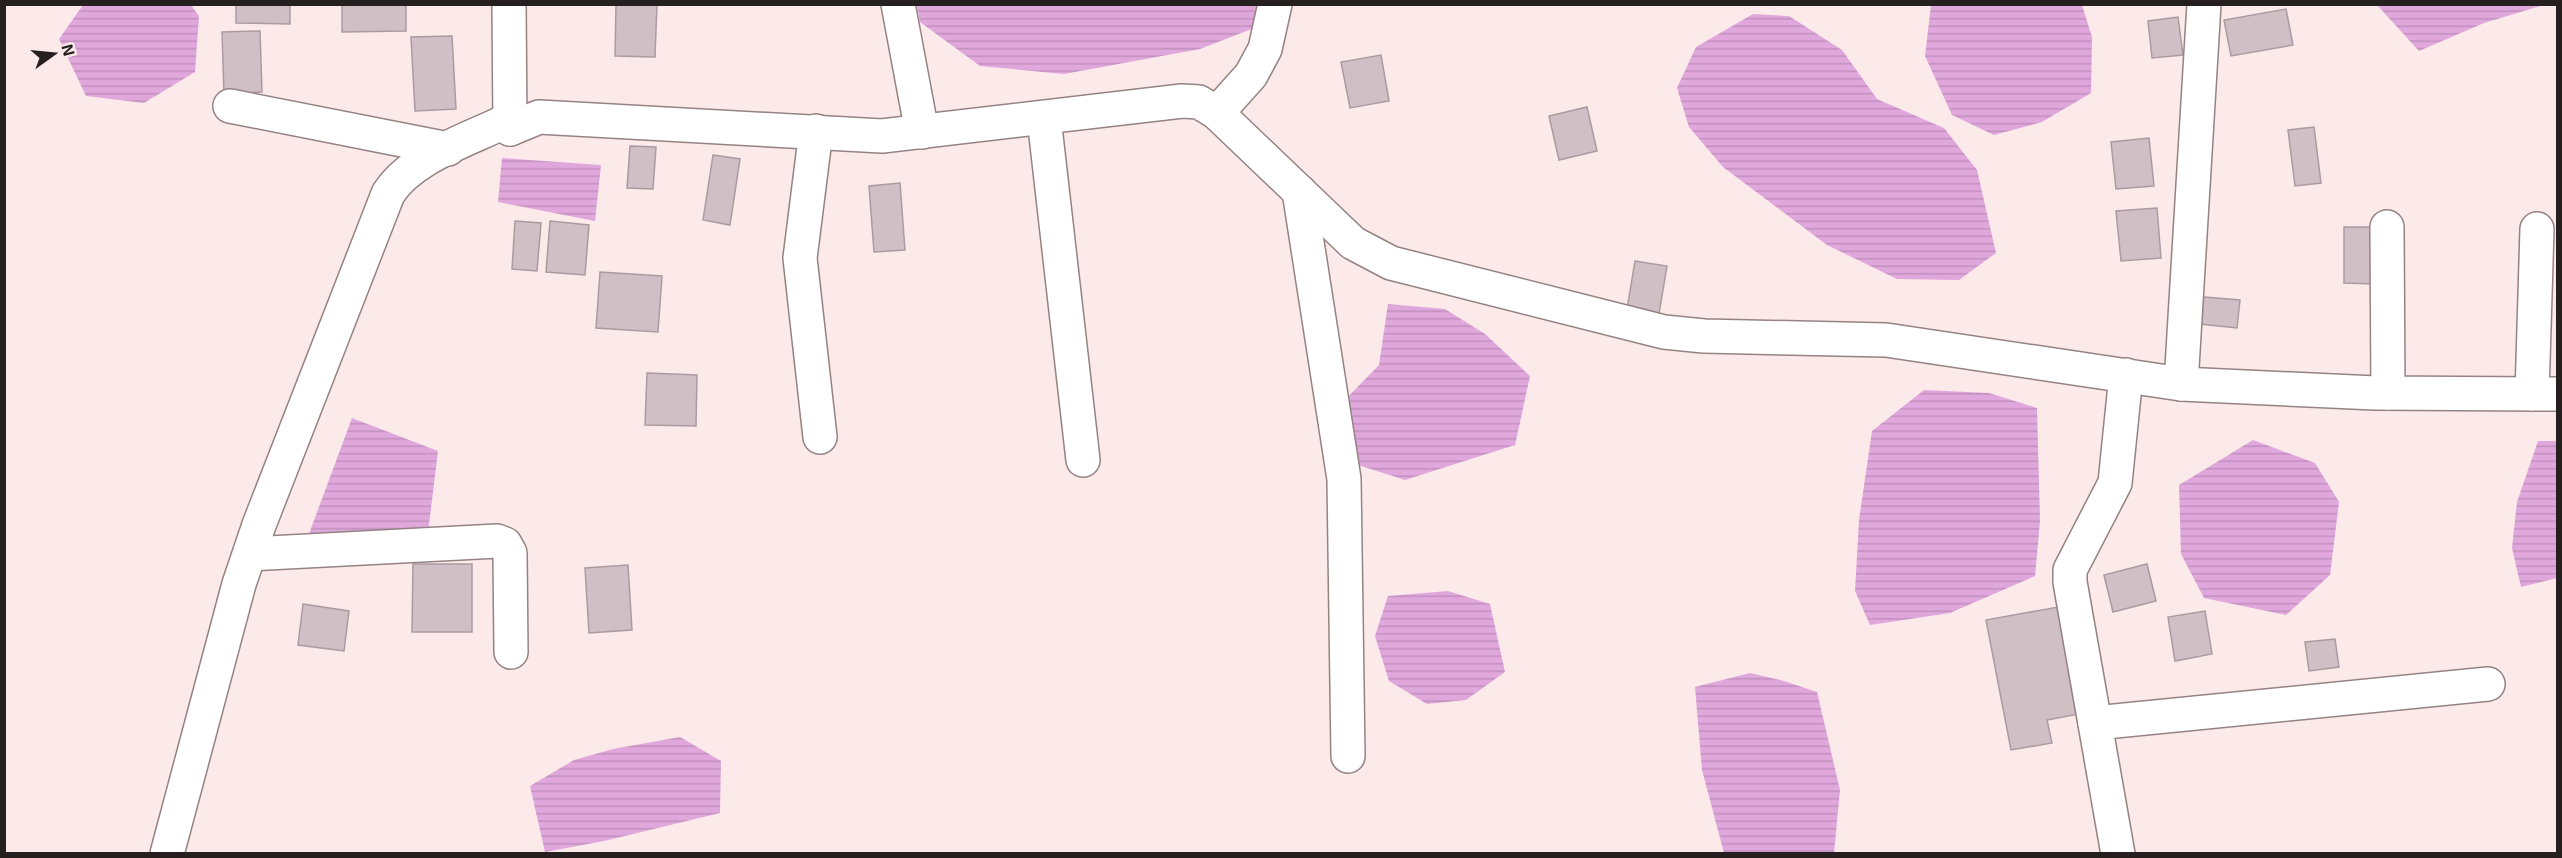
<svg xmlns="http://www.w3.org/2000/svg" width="2562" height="858" font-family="'Exo 2',sans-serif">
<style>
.water{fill:url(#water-rules)}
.building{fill:#d0bfc5;stroke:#ab9ba1;stroke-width:1.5}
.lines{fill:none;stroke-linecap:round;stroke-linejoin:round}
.minor-casing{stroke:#958383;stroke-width:36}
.minor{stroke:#fff;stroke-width:33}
</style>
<defs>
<pattern id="water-rules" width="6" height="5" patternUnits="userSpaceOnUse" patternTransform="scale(1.5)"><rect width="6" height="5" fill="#e0a7dc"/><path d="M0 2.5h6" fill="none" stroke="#c08fbc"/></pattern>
</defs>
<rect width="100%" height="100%" fill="#fce9e9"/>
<!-- water -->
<g class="water">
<polygon points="83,5 191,5 199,16 195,72 144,103 86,96 59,39"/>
<polygon points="917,5 1272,5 1262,25 1200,49 1064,74 980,66 920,22"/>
<polygon points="1931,5 2082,5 2092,37 2091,93 2042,122 1994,135 1952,115 1925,56"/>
<polygon points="2377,5 2544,5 2484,23 2419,51"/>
<polygon points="1753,14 1789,16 1842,50 1877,99 1944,128 1977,170 1996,253 1959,280 1897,279 1827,245 1723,167 1689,127 1677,88 1696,47"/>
<polygon points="502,158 601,165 595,221 498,202"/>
<polygon points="1388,304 1445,309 1485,334 1530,376 1515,445 1405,480 1358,465 1334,411 1379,365"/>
<polygon points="1924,390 1989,393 2037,408 2040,521 2035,576 1950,613 1870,625 1855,591 1859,520 1872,431"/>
<polygon points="352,418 438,451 427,541 303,550"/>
<polygon points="2253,440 2315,463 2339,502 2330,575 2286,615 2204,598 2181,554 2179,485"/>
<polygon points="2538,441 2557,441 2557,578 2521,587 2512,548 2517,502"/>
<polygon points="1448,591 1490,604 1505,672 1466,700 1427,704 1389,681 1375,636 1388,596"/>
<polygon points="1750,673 1784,681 1817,692 1840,790 1834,853 1724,853 1702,770 1695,687"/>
<polygon points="680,737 721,761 720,813 604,841 545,852 530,786 574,760 613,749"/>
</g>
<!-- building -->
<g class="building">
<polygon points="236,4 290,4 290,24 236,23"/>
<polygon points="342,4 406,4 406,31 342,32"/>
<polygon points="616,4 657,4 655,57 615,56"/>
<polygon points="2286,9 2293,45 2231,56 2224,20"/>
<polygon points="2178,17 2183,55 2152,58 2148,21"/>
<polygon points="260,31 262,92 224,94 222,32"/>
<polygon points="452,36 456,109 415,111 411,37"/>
<polygon points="1381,55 1389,101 1350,108 1341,62"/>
<polygon points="1587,107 1597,151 1559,160 1549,116"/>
<polygon points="2314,127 2321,183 2295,186 2288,130"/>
<polygon points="2149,138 2154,186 2116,189 2111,142"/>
<polygon points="630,146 656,147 653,189 627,188"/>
<polygon points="713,155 740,159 730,225 703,220"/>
<polygon points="900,183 905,250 874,252 869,186"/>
<polygon points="2157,208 2161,258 2121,261 2116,211"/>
<polygon points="515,221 541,223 537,271 512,269"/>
<polygon points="550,221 589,225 585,275 546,272"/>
<polygon points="2344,227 2374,227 2374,284 2344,283"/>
<polygon points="1635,261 1667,266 1659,314 1627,309"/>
<polygon points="600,272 662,276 658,332 596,328"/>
<polygon points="2192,296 2240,300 2237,328 2190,323"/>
<polygon points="647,373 697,375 696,426 645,425"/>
<polygon points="413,564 472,564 472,632 412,632"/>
<polygon points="2147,564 2156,601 2113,612 2104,575"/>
<polygon points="628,565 632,630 589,633 585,568"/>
<polygon points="303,604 349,611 344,651 298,645"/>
<polygon points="2058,607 2079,714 2047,720 2052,743 2011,750 1986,620"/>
<polygon points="2205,611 2212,654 2175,661 2168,617"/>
<polygon points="2335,639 2339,667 2309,671 2305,642"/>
</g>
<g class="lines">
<defs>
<g id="minor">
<polyline points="509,4 510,129"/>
<polyline points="898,4 922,132"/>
<polyline points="230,106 448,149"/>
<polyline points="1217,113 1251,75 1265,49 1275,4"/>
<polyline points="1044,118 1083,460"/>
<polyline points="816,131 800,258 820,437"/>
<polyline points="1299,191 1344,479 1348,756"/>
<polyline points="2387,227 2388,393"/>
<polyline points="2181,384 2204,4"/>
<polyline points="2532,394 2537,229"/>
<polyline points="250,554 497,541 505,544 510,553 511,652"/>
<polyline points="2095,723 2488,684"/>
<path d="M167,854L239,584L259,525L388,194C411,157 468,140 506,121L510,129L539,117L882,136L1182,101L1199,102L1217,113L1353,243L1391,263L1664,332L1704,336L1886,340L2181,384L2375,393L2558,394"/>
<polyline points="2118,854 2070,582 2070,570 2115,483 2126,375"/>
</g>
</defs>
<!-- minor casing -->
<use href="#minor" class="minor-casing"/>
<!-- minor -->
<use href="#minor" class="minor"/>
</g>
<!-- border -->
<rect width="2562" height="858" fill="none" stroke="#261f1f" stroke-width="12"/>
<!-- north arrow -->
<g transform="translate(54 54) rotate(75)" stroke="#fce9e9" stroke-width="4.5" paint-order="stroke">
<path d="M0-4.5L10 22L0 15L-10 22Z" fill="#261f1f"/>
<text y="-9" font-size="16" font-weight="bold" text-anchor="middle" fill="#261f1f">N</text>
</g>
</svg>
